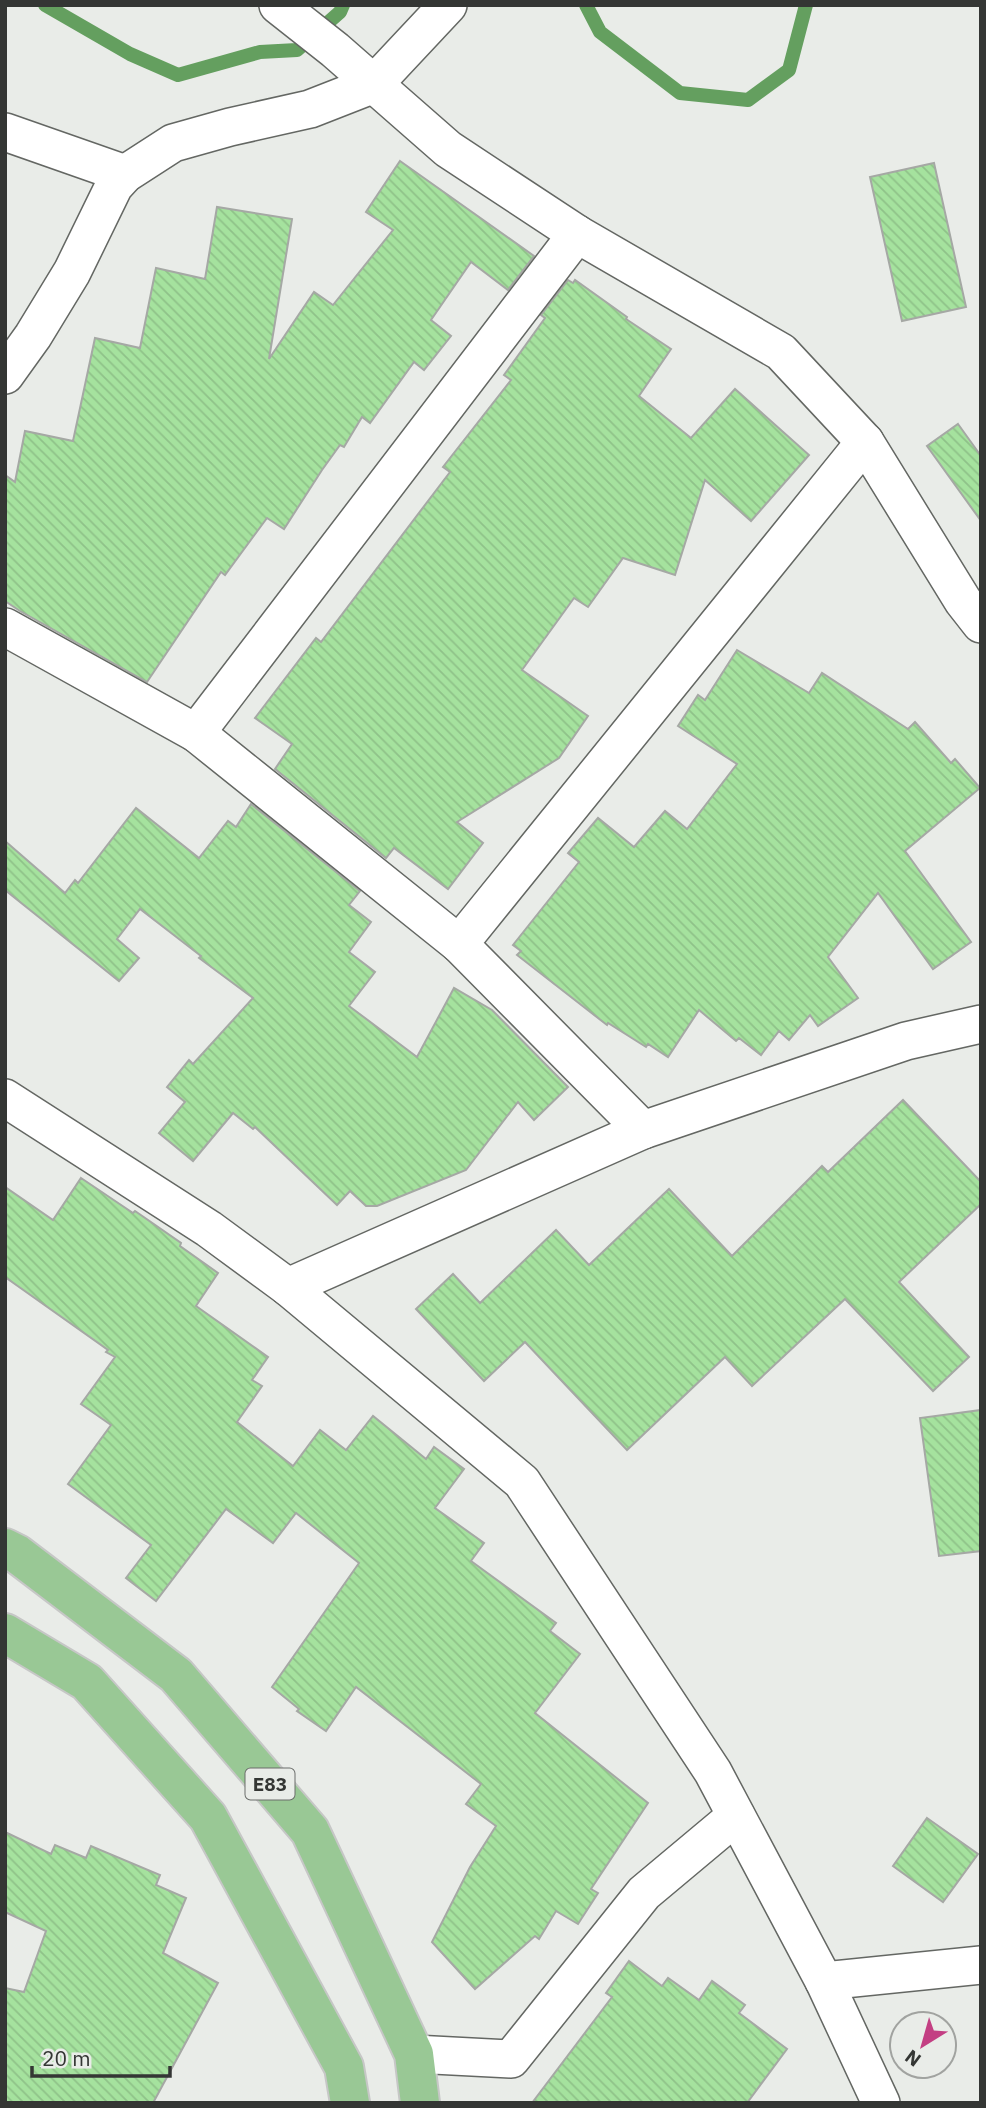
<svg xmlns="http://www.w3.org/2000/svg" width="986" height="2108" font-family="'IBM Plex Sans',sans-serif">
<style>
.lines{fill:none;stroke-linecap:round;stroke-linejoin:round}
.stream{stroke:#649f5f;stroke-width:14}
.building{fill:url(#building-back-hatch);stroke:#a5a8a4;stroke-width:2}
.minor-casing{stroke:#646763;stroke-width:40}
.primary-casing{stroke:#c6c7c6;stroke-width:42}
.minor{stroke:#fff;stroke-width:37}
.primary{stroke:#99c895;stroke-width:38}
.labels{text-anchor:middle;stroke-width:5;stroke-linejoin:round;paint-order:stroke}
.shield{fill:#e9ece8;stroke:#6a6d6a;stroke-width:2}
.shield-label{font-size:19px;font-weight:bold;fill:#343634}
</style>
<defs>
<pattern id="building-back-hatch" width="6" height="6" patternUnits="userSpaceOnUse" patternTransform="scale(1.75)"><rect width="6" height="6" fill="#a5e29e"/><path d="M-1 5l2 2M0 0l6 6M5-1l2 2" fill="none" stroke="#8fc289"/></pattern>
</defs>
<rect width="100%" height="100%" fill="#e9ece8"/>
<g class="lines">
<!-- stream -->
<g class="stream">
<polyline points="45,5 130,54 178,75 260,52 297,50 340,12 343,5"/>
<polyline points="586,5 600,32 680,93 748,100 789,70 806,5"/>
</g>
</g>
<!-- building -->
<g class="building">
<polygon points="400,161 534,256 508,290 471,262 431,320 451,336 424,370 414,362 370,423 362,417 344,447 340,445 322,470 284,529 267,518 225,575 221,572 147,682 20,611 5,601 5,475 15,482 25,431 73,441 95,338 140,348 156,268 205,279 217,207 292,219 269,359 314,292 333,305 393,230 366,212"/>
<polygon points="934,163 966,307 902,321 870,177"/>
<polygon points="568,280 573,283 575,280 627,317 626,319 671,349 639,396 691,438 735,389 809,455 751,521 705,480 675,575 623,558 588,607 574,598 522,670 588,716 559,758 457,822 483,843 448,889 394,848 386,858 275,769 292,744 255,718 316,638 321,642 450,472 443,467 511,380 504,375 545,318 541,315"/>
<polygon points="958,424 981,456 981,521 927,446"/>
<polygon points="737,650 809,693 822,673 908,729 915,722 951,763 955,759 980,788 905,851 971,942 933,969 878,893 828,957 858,998 818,1026 810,1015 789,1040 779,1031 761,1055 739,1038 736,1041 699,1010 668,1057 648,1044 646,1047 608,1023 607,1025 517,955 521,951 513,945 579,862 568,853 598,818 634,847 665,811 687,829 737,764 678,726 698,695 705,700"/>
<polygon points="251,804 360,891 349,905 371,922 349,952 375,972 349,1006 417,1057 454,988 492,1010 568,1087 534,1120 518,1102 466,1170 377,1206 366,1206 350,1191 337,1205 255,1127 253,1129 233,1113 193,1161 159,1133 185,1102 167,1087 189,1060 193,1064 253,998 199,958 201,956 140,909 117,939 139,958 119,981 5,890 5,841 65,893 75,880 78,883 136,808 199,858 228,821 236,827"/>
<polygon points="903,1100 981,1182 981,1204 899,1282 969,1357 933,1391 845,1299 752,1386 725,1357 627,1450 525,1342 484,1381 416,1309 453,1274 480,1303 556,1230 589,1265 669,1189 732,1256 822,1166 828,1172"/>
<polygon points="81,1178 133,1213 135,1211 181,1243 180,1246 218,1273 196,1306 268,1357 252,1380 262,1386 237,1422 293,1466 320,1430 346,1450 373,1416 426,1459 434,1447 464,1469 435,1508 484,1543 471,1561 556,1623 550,1631 580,1654 535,1713 648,1803 591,1889 598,1893 578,1924 556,1911 539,1939 535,1936 475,1989 432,1942 470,1867 496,1826 466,1804 481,1784 356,1687 326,1731 297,1711 299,1709 272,1687 359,1563 296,1513 273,1543 226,1509 156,1601 126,1578 151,1545 68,1484 111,1425 81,1404 115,1357 106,1352 108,1350 5,1277 5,1187 53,1220"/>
<polygon points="981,1410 981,1551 939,1556 920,1418"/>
<polygon points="927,1818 978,1854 943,1902 893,1866"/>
<polygon points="5,1832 51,1854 55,1845 86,1858 91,1846 160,1875 156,1885 186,1898 163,1953 218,1983 153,2103 5,2103 5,1988 24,1992 46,1931 5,1912"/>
<polygon points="629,1961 662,1986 668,1978 699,2000 712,1981 745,2005 739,2013 787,2049 747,2103 532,2103 612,1997 606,1993"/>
</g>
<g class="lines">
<defs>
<g id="minor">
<polyline points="278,5 335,50 448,149 577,234 781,352 865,442 963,601 981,624"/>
<polyline points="5,132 125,174"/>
<polyline points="5,375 33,336 72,272 114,186 125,174 173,143 230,127 310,109 374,84 448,5"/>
<polyline points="5,627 196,733 459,944"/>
<polyline points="196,733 577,234"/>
<polyline points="5,1098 209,1229 288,1287 522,1482 713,1772 824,1981 981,1965"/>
<polyline points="643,1130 459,944 865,442"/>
<polyline points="288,1287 643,1130 906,1041 981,1024"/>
<polyline points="824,1981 881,2103"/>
<polyline points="414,2054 511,2059 644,1893 736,1816"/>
</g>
<g id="primary">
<polyline points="5,1548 17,1554 176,1675 310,1831 414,2054 420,2103"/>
<polyline points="5,1633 87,1682 208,1817 344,2067 350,2103"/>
</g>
</defs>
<!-- minor casing -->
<use href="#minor" class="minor-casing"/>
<!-- primary casing -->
<use href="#primary" class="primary-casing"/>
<!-- minor -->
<use href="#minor" class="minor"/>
<!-- primary -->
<use href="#primary" class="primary"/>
</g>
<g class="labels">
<!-- shield labels -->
<rect class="shield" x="245.5" y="1768.5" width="49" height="31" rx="5"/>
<g class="shield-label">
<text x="270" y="1791">E83</text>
</g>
</g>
<!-- border -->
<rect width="986" height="2108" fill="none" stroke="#343634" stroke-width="14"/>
<!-- north arrow -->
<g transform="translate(923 2045) rotate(217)"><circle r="33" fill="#e9ece8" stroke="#a1a3a0" stroke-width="2"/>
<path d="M0-5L12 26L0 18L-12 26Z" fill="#c33f83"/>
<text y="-10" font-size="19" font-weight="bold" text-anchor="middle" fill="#343634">N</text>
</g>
<!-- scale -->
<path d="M32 2066v10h138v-10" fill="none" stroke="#343634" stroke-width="3.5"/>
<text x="42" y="2066" font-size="21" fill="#343634" stroke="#e9ece8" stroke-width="5" paint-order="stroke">20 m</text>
</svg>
